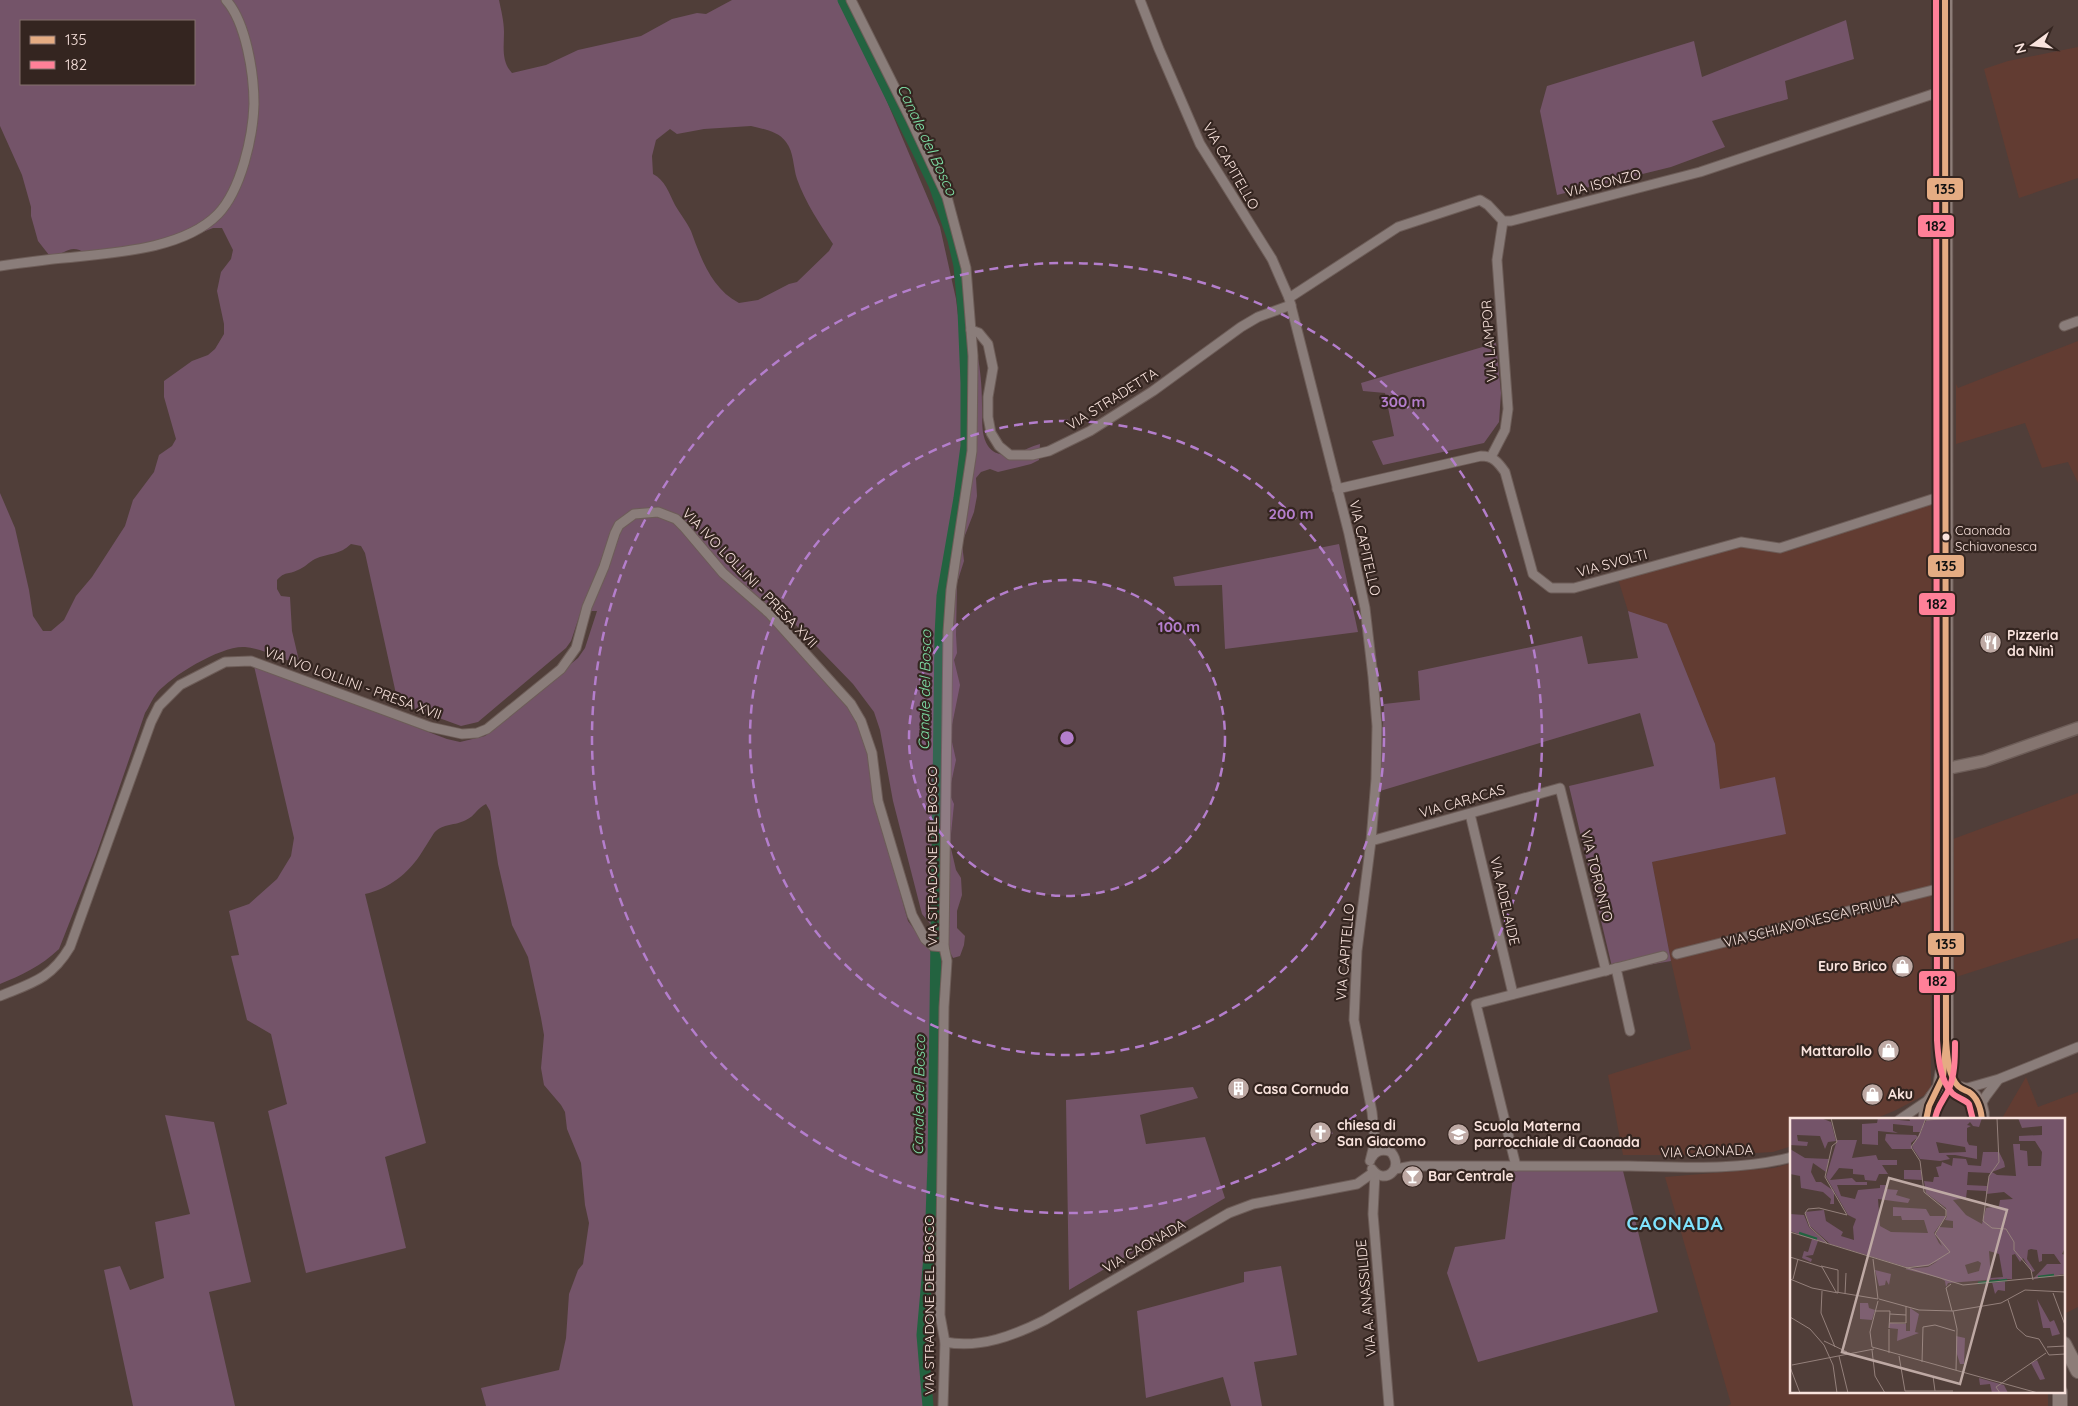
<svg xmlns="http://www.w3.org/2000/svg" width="2078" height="1406" font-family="Quicksand,sans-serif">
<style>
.built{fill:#623c32}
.green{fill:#745469;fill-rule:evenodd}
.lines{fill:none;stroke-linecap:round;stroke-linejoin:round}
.canal{stroke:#236340;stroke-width:11}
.street-casing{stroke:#6d5d58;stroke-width:11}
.secondary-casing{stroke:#6d5d58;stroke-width:14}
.primary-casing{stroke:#6d5d58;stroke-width:16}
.street{stroke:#8a7d7a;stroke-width:9}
.secondary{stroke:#857570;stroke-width:11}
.primary{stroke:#8d7d78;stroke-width:14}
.bus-1-casing{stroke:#342520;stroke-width:10}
.bus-2-casing{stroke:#342520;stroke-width:10}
.bus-1{stroke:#e5ac83;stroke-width:6}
.bus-2{stroke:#ff8098;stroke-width:6}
.ring{fill:none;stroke:#b47ecc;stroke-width:2.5;stroke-dasharray:9 6}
.bus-dot{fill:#f9e3dd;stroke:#342520;stroke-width:2}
.labels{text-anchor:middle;stroke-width:4.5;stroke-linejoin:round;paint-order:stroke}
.bus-label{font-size:13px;fill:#f9e3dd;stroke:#342520;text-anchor:start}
.street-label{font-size:14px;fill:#f9e3dd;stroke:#342520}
.poi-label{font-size:14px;font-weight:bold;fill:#f9e3dd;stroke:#342520;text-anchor:start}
.water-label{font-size:15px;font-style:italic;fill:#7fe1a7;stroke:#342520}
.district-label{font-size:19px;font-weight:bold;letter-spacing:1px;fill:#7fe3fd;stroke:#342520}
.inset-river{fill:none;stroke:#236340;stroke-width:2.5}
.inset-road{fill:none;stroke:#94807b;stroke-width:1}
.view{fill:#bea9a4;fill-opacity:0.15;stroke:#bea9a4;stroke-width:2.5}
.inset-edge{fill:none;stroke:#f9e3dd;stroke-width:2.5}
.centre{fill:#b47ecc;stroke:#342520;stroke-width:2.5}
.ring-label{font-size:15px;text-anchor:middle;font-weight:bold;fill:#b47ecc;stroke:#342520;stroke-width:4.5;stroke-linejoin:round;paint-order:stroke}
.line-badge{stroke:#342520;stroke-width:2}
.pale-badge-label{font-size:14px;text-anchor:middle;font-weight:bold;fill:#111}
</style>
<rect width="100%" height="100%" fill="#503e39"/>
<!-- built -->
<g class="built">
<polygon points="2078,47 2078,178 2019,198 1984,69 2008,61"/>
<polygon points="2078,341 2078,483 2068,462 2042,468 2025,423 1956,444 1956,384 1958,388"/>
<polygon points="1933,502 1930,665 1931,1092 1894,1111 1872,1120 1792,1120 1792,1146 1773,1152 1717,1155 1623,1155 1608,1075 1691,1049 1671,961 1652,862 1785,834 1720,789 1715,744 1667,625 1628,611 1618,579 1740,543 1775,552 1789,551"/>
<polygon points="2078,793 2078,938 1953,978 1953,839"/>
<polygon points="2026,1077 2038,1107 2078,1092 2078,1307 2064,1314 2064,1120 2001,1120"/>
<polygon points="1792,1163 1792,1392 2048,1392 2048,1406 1727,1406 1731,1404 1665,1177 1774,1168"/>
</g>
<!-- green -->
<g class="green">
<path d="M0,0H499C501,10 504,21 504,32C504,47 501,61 512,73L546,65L578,50L641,36L672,19L697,13L706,14L732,0H839L872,66L940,227L956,299L959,324L967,340L975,344C980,363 982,385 982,405C983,419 980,433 988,446C992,452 998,454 1004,455C1018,456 1027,447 1040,444L1039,460L1031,464L998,472L990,469L981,472L976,478L977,496L974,512L962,543L964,561L957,583L956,635L957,653L954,660L960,685L952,725V742L956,760L949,793L954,804L950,844L956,870L961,878L962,895L957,911V928L965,936L964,945L960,956L953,958L945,942L922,914L893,801L880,730L874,712L853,684L788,617L766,616L841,695L865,734L877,804L904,907L908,921L937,960L931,1231L921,1310L920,1352L926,1406H486L481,1388L559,1370L566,1338L569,1294L578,1270L583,1264L589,1223L585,1205L581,1163L567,1129L565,1112L561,1105L544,1085L541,1068L544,1035L541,1018L528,957L512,925L498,864L490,811L486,804C477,808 475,816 466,820C455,826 443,823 434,833C430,839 426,846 422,852C409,873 389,889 365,894L426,1143L385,1157L406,1248L306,1273L268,1111L287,1104L271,1034L247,1020L231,956L239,955L229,911L249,904L277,879L291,856L294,838L254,666L447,739L460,742L485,736L578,658L585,648L597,611H581L571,641L566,648L478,722L461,726L398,703L365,553L361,546L351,544C340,555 328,553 315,559C309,562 304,568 298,570C288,575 285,571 277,580V589L281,596L290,597L292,631L300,665C283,659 263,649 245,647C222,645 171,676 157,693C152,699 149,707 145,713L96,855L59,949C41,966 22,975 0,984V493L15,528L29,590L33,616L43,631H51L64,620L76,596L92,577L125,526L133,500L154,472L159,455L172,446L176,439L164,397V381L192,361L208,355L215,349L224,334V324L217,291L221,272L231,259L233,250L222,228H213L155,251L86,254C69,241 64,258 49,255L38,241L31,216V207L22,175L0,126ZM21,21H194V84H21ZM751,126C763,129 778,131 786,142C794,152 793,167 797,179C805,202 820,224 833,244L829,251L797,282L789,284L758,300L739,303C712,289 701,259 691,231C687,222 680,214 675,205C669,193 665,180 653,174L652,156L656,140L670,129L677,134L704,129Z"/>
<polygon points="1846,20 1854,59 1785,81 1788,99 1712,121 1725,147 1671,167 1557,195 1540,111 1547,86 1694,41 1702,77"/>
<polygon points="1496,343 1501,393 1499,422 1484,443 1383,465 1372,441 1394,436 1385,393 1363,391 1361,383"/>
<polygon points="1339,544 1358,632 1225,649 1222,585 1175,586 1173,577"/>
<polygon points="1628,611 1667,624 1715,744 1720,789 1775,777 1786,834 1652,862 1671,961 1613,971 1569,786 1654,766 1640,713 1380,791 1384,704 1420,700 1418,671 1582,636 1588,664 1638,658"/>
<polygon points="1193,1087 1198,1098 1140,1115 1146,1144 1205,1137 1225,1198 1069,1290 1066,1100"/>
<polygon points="165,1115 214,1122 251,1282 209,1292 235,1406 133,1406 104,1270 120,1266 130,1290 164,1278 155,1222 190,1214"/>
<polygon points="1514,1169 1623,1171 1658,1312 1478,1362 1447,1273 1455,1247 1505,1239"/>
<polygon points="1281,1266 1297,1355 1254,1362 1262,1406 1231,1406 1223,1377 1146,1398 1137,1311 1244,1282 1244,1272"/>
</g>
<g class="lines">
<!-- canal -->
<polyline class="canal" points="843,0 934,185 953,240 959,266 963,310 966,383 966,446 959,498 942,596 940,636 933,1163 930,1245 922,1335 928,1406"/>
<defs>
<g id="street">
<polyline points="851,0 910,118 947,197 966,268 973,356 972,451 951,590 948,632 944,947 947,961 944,1007 940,1315 945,1342 943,1406"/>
<polyline points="1140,0 1159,49 1200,144 1272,259 1289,298 1349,534 1365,608 1373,677 1377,726 1376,779 1371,841 1357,951 1354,1020 1372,1112 1375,1141 1370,1161"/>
<path d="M0,266C21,263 43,260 64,258C111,253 183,250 218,214C241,190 253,137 254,104C254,74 246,22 226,0"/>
<polyline points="1289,298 1398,227 1480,200 1488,205 1503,221 1511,221 1700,172 1945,90"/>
<polyline points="2064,326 2078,321"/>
<polyline points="971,330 979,333 988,344 993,368 988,397 988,417 991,433 999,446 1010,455 1032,455 1049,451 1090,431 1153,391 1241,327 1258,317 1291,305"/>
<polyline points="1491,457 1505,430 1508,409 1497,260 1503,221"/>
<path d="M1337,489L1481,456C1493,456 1498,462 1505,472L1533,574L1551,588H1574L1741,542L1780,548L1945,495"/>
<polyline points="1470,814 1513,994"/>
<polyline points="1371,841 1560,788 1606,971"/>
<polyline points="1677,954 1945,887"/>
<polyline points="1616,968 1630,1031"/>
<path d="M0,996C32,983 51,979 70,947L151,722L159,706L180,685L225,662L251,661L430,727L462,734L477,733L487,729L561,669L576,648L587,607L604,567L615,533L619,525L634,514L658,512L676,519L684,527L723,573L769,613L851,704L861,721L872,753L878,801L912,915L925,939L933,946L944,947"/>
<polyline points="1964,1089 1999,1079 2078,1047"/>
<polyline points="1980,1106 1986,1096 1998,1080"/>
<polyline points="1899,1120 1930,1099"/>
<polyline points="1516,1166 1476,1004 1663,956"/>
<path d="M1372,1169C1384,1186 1405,1169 1391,1152C1384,1149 1377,1149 1372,1157"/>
<path d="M1395,1169L1412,1166C1485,1166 1557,1166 1629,1166C1681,1167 1741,1171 1792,1157"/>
<polyline points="1375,1173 1373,1214 1389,1406"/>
<path d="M945,1342C980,1349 1015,1335 1045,1320L1229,1213L1253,1204L1357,1184L1374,1172"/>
</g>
<polyline id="secondary" points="1945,769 1984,761 2078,728"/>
<g id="primary">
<polyline points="1933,1097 1940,1087 1946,1053 1945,0"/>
<path d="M1926,1120C1924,1077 1984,1078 1982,1120"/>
<polyline points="2064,1344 2078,1371"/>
<polyline points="2060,1392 2060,1406"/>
</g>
</defs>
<!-- street casing -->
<use href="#street" class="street-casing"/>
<!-- secondary casing -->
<use href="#secondary" class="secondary-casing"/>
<!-- primary casing -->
<use href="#primary" class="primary-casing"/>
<!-- street -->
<use href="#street" class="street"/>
<!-- secondary -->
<use href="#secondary" class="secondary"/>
<!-- primary -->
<use href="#primary" class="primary"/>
<defs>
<g id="bus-1">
<path d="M1945,0L1946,1040C1947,1054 1948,1076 1958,1086C1961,1089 1965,1090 1969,1092C1978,1098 1981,1109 1982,1120"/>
<polyline points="1926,1120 1929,1106 1943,1077 1946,1043"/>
</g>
<g id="bus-2">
<path d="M1936,0L1937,1040C1938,1057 1940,1080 1952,1093C1957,1098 1964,1099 1969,1104L1973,1120"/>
<path d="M1935,1120C1936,1108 1943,1101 1948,1091C1955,1076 1955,1058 1955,1043"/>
</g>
</defs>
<!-- bus-1 casing -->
<use href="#bus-1" class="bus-1-casing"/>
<!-- bus-2 casing -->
<use href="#bus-2" class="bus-2-casing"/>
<!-- bus-1 -->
<use href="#bus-1" class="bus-1"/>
<!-- bus-2 -->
<use href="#bus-2" class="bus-2"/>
</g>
<!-- distance rings -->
<circle cx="1067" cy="738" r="158" fill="#b47ecc" fill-opacity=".12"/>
<g class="ring">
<circle cx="1067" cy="738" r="158"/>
<circle cx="1067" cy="738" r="317"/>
<circle cx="1067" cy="738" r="475"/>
</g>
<!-- icons -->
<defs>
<symbol id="restaurant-disc" viewBox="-11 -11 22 22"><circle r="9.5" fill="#bea9a4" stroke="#342520"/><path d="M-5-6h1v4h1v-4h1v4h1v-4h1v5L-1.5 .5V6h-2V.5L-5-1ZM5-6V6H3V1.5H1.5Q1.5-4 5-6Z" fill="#fff"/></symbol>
<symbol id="shop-disc" viewBox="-11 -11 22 22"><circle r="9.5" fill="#bea9a4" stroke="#342520"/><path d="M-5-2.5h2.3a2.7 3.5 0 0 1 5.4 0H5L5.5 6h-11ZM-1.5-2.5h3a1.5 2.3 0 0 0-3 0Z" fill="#fff"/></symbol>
<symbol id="building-disc" viewBox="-11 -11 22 22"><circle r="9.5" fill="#bea9a4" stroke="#342520"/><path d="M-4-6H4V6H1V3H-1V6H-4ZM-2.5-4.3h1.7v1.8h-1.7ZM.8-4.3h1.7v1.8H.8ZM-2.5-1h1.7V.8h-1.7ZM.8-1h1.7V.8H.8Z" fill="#fff"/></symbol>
<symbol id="church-disc" viewBox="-11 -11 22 22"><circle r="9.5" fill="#bea9a4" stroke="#342520"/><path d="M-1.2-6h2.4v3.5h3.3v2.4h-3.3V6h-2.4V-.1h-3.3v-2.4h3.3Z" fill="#fff"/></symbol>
<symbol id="school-disc" viewBox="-11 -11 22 22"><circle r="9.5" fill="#bea9a4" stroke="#342520"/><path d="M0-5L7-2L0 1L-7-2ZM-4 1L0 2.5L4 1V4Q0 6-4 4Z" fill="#fff"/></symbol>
<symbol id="bar-disc" viewBox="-11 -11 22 22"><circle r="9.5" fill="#bea9a4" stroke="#342520"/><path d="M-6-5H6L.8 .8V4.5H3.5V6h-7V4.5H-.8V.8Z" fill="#fff"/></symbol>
</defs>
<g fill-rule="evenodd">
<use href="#restaurant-disc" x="1978" y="630" width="25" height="25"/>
<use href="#shop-disc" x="1890" y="954" width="25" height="25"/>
<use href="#shop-disc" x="1876" y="1038" width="25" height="25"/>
<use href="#building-disc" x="1226" y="1076" width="25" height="25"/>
<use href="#shop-disc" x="1860" y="1082" width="25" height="25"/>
<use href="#church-disc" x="1308" y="1120" width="25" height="25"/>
<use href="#school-disc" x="1446" y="1122" width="25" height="25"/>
<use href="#bar-disc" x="1400" y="1164" width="25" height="25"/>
</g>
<!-- markers -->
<circle class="bus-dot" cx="1946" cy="537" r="4.5"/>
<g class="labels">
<!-- bus labels -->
<g class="bus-label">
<text x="1955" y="535">Caonada<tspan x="1955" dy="16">Schiavonesca</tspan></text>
</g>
<!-- street labels -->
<g class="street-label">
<text transform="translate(1231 166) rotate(60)" y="5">VIA CAPITELLO</text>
<text transform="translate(1603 183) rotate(-14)" y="5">VIA ISONZO</text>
<text transform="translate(1489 341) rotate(-94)" y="5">VIA LAMPOR</text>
<text transform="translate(1112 399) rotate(-32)" y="5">VIA STRADETTA</text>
<text transform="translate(1365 548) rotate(77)" y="5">VIA CAPITELLO</text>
<text transform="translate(1612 563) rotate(-15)" y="5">VIA SVOLTI</text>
<text transform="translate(750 578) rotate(46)" y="5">VIA IVO LOLLINI - PRESA XVII</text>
<text transform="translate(353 683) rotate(20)" y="5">VIA IVO LOLLINI - PRESA XVII</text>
<text transform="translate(1462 801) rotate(-16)" y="5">VIA CARACAS</text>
<text transform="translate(932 856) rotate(-90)" y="5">VIA STRADONE DEL BOSCO</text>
<text transform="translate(1597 876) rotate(76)" y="5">VIA TORONTO</text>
<text transform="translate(1505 901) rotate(77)" y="5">VIA ADELAIDE</text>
<text transform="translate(1811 921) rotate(-14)" y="5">VIA SCHIAVONESCA PRIULA</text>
<text transform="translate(1345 952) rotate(-85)" y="5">VIA CAPITELLO</text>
<text transform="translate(1707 1151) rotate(-2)" y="5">VIA CAONADA</text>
<text transform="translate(1144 1246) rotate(-30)" y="5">VIA CAONADA</text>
<text transform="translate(1366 1298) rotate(-95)" y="5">VIA A. ANASSILIDE</text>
<text transform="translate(929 1305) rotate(-90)" y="5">VIA STRADONE DEL BOSCO</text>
</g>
<!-- poi labels -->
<g class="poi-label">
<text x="2007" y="640">Pizzeria<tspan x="2007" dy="16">da Ninì</tspan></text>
<text x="1887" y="971" text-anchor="end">Euro Brico</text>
<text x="1872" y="1056" text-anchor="end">Mattarollo</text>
<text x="1254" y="1094">Casa Cornuda</text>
<text x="1888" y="1099">Aku</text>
<text x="1337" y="1130">chiesa di<tspan x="1337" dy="16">San Giacomo</tspan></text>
<text x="1474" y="1131">Scuola Materna<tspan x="1474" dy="16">parrocchiale di Caonada</tspan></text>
<text x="1428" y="1181">Bar Centrale</text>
</g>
<!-- water labels -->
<g class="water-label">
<text transform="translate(927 140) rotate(65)" y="5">Canale del Bosco</text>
<text transform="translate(925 690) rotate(-89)" y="5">Canale del Bosco</text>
<text transform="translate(919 1095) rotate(-89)" y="5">Canale del Bosco</text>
</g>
<!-- district labels -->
<g class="district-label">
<text x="1675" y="1230">CAONADA</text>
</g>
</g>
<!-- overview -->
<g transform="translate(1790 1118)">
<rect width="275" height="275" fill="#503e39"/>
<path d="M0,0H31L41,4L46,23L38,24L35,31L30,18L7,17L8,23L18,24L17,28L0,27ZM88,0L120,3L119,0H136L131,14H123V8L103,6V13L108,15L88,13V27L72,26V6L87,5ZM192,0L189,9L183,8L180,4L177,7L181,8L177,10V23L179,27L187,28V41L165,37H156L160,41L150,43L130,41L122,29L137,1ZM146,24L175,29L176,34L149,35ZM228,0H275V130L272,136L275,137V156L243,161L257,146H271L264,136H252V143L249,144L247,132L241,131L238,132L237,141L245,153L242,154L233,140L230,144L225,136L222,137V161H215V173L208,172L205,176L202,164L210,161L158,165L156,169L155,163L150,160L115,151L138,149L148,143L137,148L116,149L40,126L20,108L15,94L34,92L36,103L53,114L51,118L64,122L63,109L66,101L58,97L36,59L47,22H67L62,40L86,37L88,42H107V47H92L98,56H89L86,63L75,62L74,57L63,56V51L49,50L40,62L62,60L66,64H77V67H47L51,78L65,81L68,72L90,70V67H96V71L108,72L106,77L120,81L118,85L88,81L90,108L101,114L138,115L134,102H112L111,98H103V89L136,91L140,98H156L144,115L149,125L152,128L146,116L149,109L163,110V103L155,102L157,98L156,90L136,75L134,63L143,64L144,59H149L146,49L151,48L152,44L162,48L163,40L176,41L178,47L191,48L193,34H209L214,44L215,49L202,54L207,57L226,58L223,26H230V32L237,33L238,48H251L252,34L245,23H229V18L252,17V8L232,10ZM178,54L200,55L197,68L177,67ZM177,72L196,73V76L214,74L223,81L210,82L209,88L196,90L192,106L176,97L163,82L176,80ZM199,133L209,136L213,159L201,160ZM188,143L191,145L189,153L178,156L175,147ZM96,16L126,17L128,19L121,25L122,31H102L95,22ZM0,31L15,40L39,41L36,54L23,45L21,54L26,64H31L44,73V86H40L41,81L33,74L11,70L10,58L0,56ZM114,52H131L132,62L114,61ZM0,96L14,97L19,109L38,126L0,113ZM22,121L28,123L23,137L15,138L22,141L21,144L12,140L14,133L18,134ZM85,152L101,156L99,167L96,162L95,167L89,168ZM247,181L260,204L264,202L270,216L262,218L260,210H253ZM70,185H78L79,190L85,192L82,202L70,201ZM120,190L129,196L125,214L129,215L107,223L108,211L99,210V205L116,206V213H120ZM166,218L175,220L174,246H170L166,233ZM247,242L255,261L250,262L241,245ZM189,260L214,267L218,275H202L200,266L190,267Z" fill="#745469" fill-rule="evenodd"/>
<path class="inset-river" d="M9,115L27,121M248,159L264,157M188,165L217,162"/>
<path class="inset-road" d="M207,0L209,44L199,58L193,103L202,110L216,111L224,124V132L241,152L243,162M136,2L169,0M0,114L173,167L275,157M38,126L20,109L15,95L18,91L29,90L57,97L35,59L42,28L47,24L41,0M0,139L32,149L46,174L88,181M83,141L88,181M116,150L139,147L160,134L145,116L156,98V92L134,74L130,43L121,29L129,18L136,0M0,161L22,170L48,175V152L31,148M3,161L8,141M161,166L156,170L162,193M32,173L31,195L45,229M263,175L275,207M55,176L56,155M89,181L129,192L163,193L211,185L235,172L275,174M218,182L227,210L236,218L249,221L259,237L275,236M85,193H100L99,210M163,193L167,211L166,252M100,196L116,197M0,199L20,211L34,227L43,247L47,275M100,205H116V188M145,207L165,213M34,223L57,234M82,229L80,214L88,183M82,229L248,275M257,229L275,228M82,232L85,258L95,275M99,235V211M49,238L58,275M109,238L115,273M132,244L133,209L145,207M2,247L84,231M0,249L10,275M143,258L145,273M115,273H163M210,275L206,269L256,235"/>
<path class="view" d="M99,60L217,92L170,266L52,234Z"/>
<rect width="275" height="275" class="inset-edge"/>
</g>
<circle cx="1067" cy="738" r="8" class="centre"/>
<g class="ring-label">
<text x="1403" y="407">300 m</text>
<text x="1291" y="519">200 m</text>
<text x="1179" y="632">100 m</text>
</g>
<g class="line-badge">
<rect x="1926" y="177" width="38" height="24" rx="5" fill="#e5ac83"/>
<rect x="1917" y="214" width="38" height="24" rx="5" fill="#ff8098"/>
<rect x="1927" y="554" width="38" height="24" rx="5" fill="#e5ac83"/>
<rect x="1918" y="592" width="38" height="24" rx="5" fill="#ff8098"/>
<rect x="1927" y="932" width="38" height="24" rx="5" fill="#e5ac83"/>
<rect x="1918" y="970" width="38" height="24" rx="5" fill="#ff8098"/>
</g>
<g class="pale-badge-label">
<text x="1945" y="194">135</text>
<text x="1936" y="231">182</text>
<text x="1946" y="571">135</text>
<text x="1937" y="609">182</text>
<text x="1946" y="949">135</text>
<text x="1937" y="986">182</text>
</g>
<!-- legend -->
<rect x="20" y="20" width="175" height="65" fill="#342520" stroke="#83716c"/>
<rect x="30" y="36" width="25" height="8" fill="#e5ac83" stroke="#83716c"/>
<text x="65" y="45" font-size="15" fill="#f9e3dd">135</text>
<rect x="30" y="61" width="25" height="8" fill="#ff8098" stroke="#83716c"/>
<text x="65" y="70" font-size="15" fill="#f9e3dd">182</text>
<!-- north arrow -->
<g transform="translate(2033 45) rotate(255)" stroke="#342520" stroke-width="4" paint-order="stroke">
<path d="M0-4L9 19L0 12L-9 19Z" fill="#f9e3dd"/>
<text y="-8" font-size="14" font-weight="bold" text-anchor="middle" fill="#f9e3dd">N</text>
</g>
</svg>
